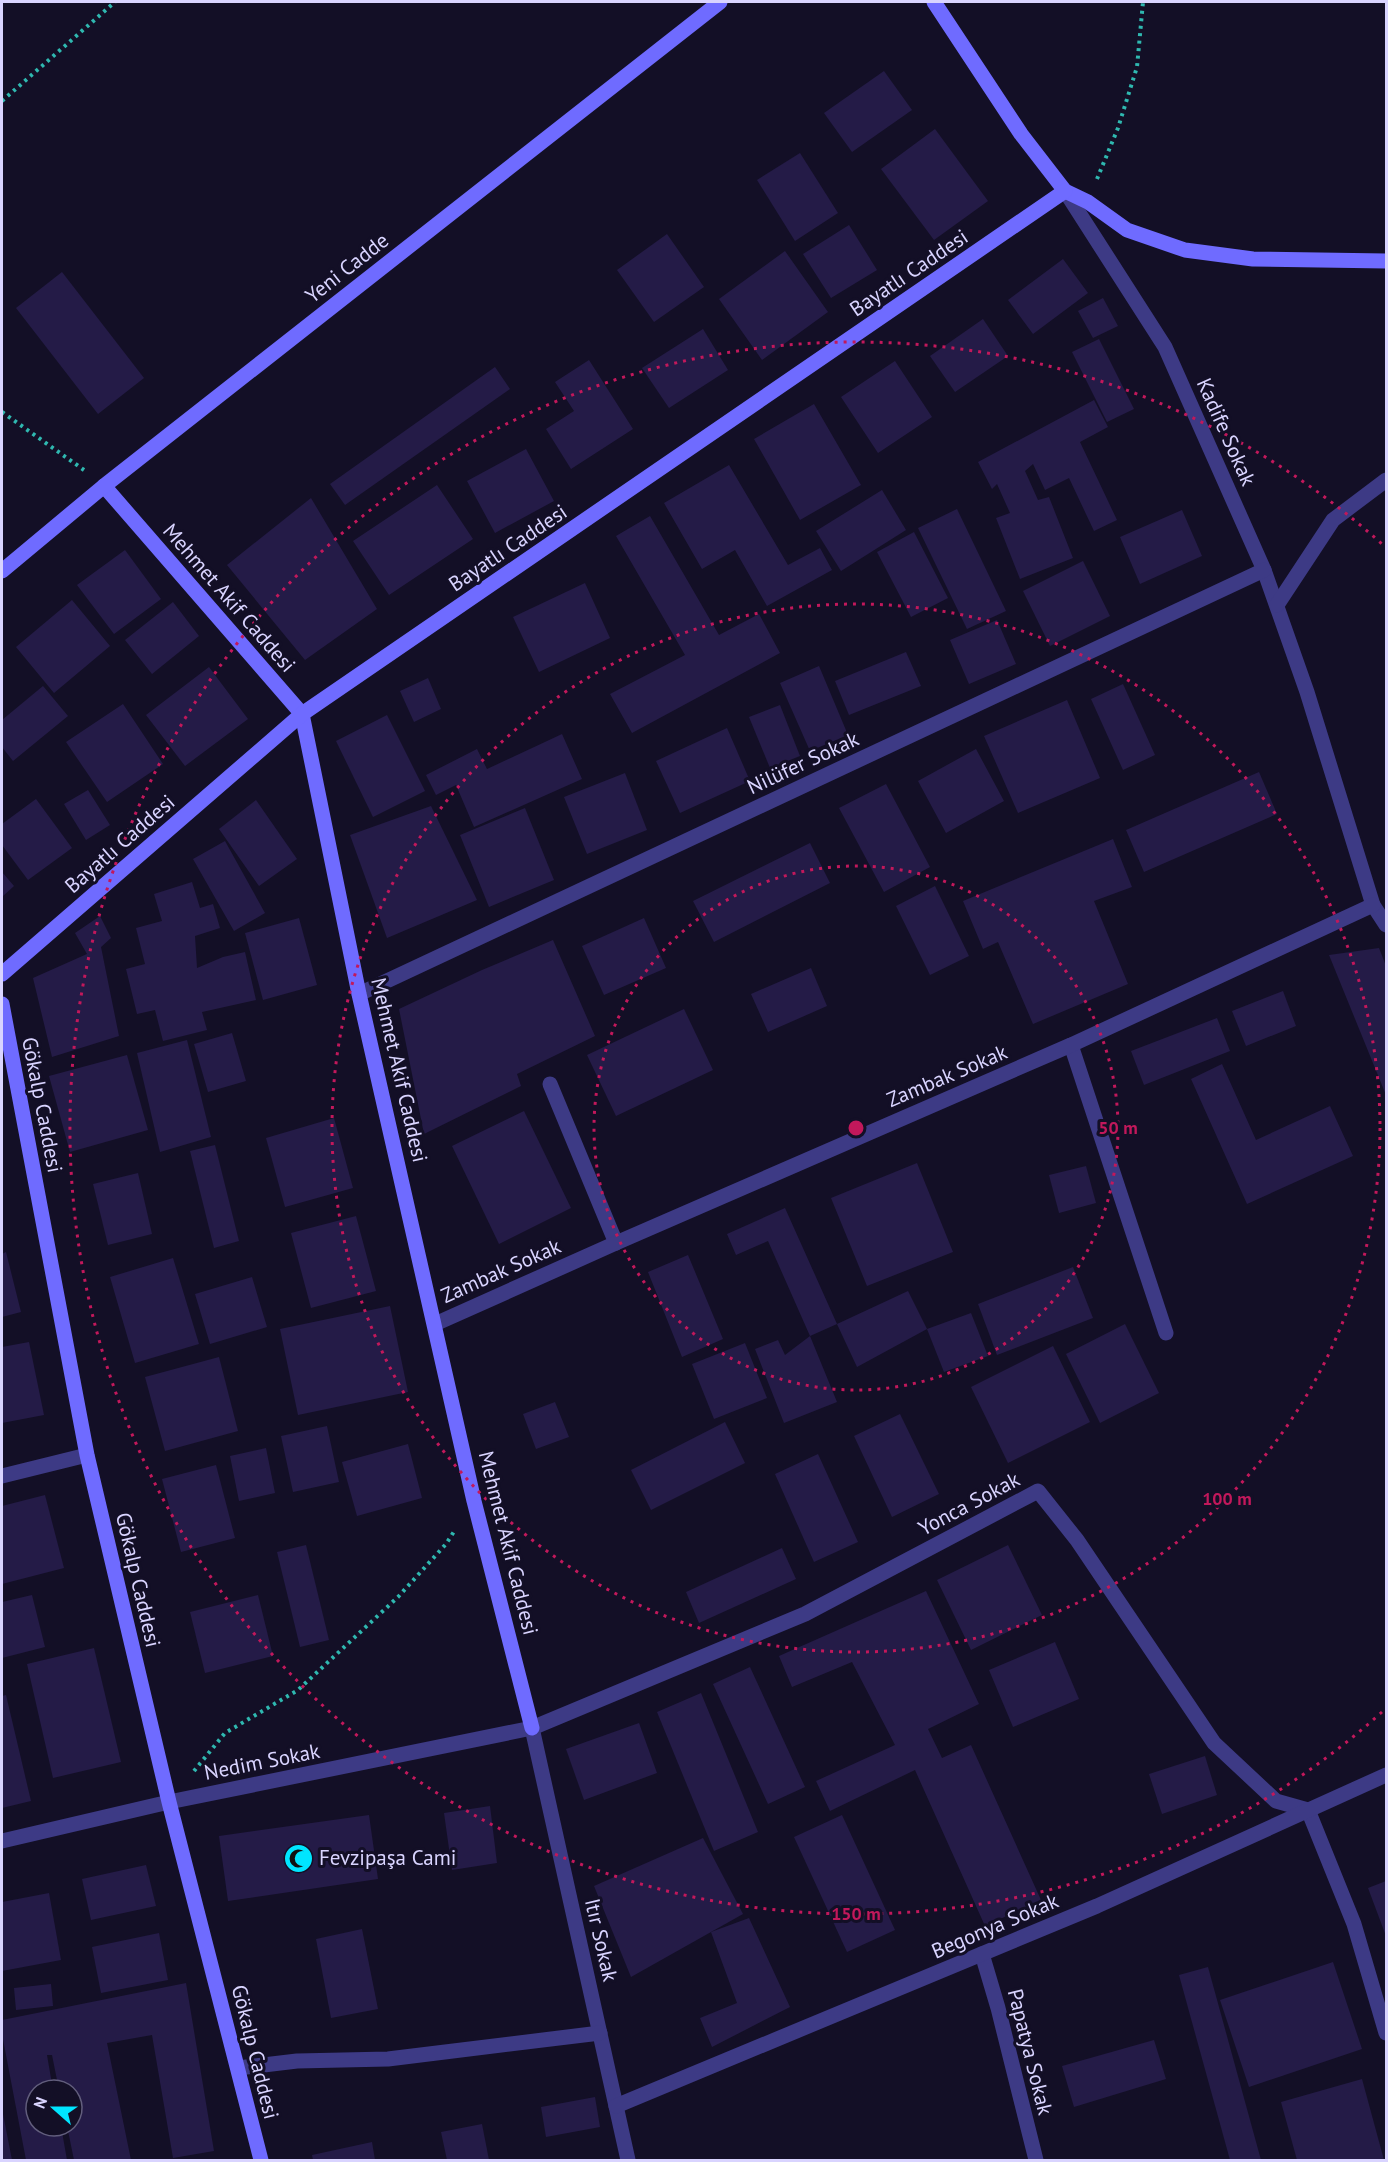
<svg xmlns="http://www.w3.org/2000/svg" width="1388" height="2162" font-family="'PT Sans',sans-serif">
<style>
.building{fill:#241b47}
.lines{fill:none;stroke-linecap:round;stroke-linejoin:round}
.path{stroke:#2fb8b0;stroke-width:4;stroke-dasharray:3 4.5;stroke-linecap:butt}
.street{stroke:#3d3a85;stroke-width:15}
.secondary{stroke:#6f6bff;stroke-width:15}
.ring{fill:none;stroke:#c2185b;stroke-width:3;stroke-dasharray:3 6}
.labels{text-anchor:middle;stroke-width:6;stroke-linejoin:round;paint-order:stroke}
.street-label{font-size:21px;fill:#d9d4ff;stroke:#130f26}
.poi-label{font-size:21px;fill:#d9d4ff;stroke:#130f26;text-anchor:start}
.centre{fill:#c2185b;stroke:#130f26;stroke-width:3}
.ring-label{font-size:18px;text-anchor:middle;font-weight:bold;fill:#c2185b;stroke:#130f26;stroke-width:6;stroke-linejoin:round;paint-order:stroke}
</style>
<rect width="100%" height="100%" fill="#130f26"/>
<!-- building -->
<g class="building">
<polygon points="884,71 912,110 852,152 824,113"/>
<polygon points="935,129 988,201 934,240 881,169"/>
<polygon points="800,153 838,213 795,241 757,180"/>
<polygon points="849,225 877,270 831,298 803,254"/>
<polygon points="667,234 704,287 654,322 617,270"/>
<polygon points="785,251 828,312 762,360 719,299"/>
<polygon points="1063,259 1088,293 1033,334 1008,300"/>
<polygon points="62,272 144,378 98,414 16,308"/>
<polygon points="1103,298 1118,326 1093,338 1078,311"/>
<polygon points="983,319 1008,356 955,392 930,356"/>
<polygon points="703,329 728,370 669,408 642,368"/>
<polygon points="1099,339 1134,409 1107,422 1072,352"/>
<polygon points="589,360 633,429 571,469 546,429 574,411 555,382"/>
<polygon points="895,361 932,417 878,453 841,397"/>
<polygon points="495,367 510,389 345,505 330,484"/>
<polygon points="1094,400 1108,427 1080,442 1117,520 1094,531 1069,478 1045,490 1033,464 1025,471 1038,500 1049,497 1073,558 1020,579 996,518 1010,513 997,484 992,489 978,462"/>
<polygon points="814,404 861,485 800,520 754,439"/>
<polygon points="526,449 554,501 495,533 467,481"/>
<polygon points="729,465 788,565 820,548 832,570 767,606 735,550 702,569 664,503"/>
<polygon points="437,485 473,539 389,595 353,541"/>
<polygon points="882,490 906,530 841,571 816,531"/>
<polygon points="311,498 377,609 305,660 227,565"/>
<polygon points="957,509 1006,611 967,629 918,528"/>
<polygon points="1182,510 1202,556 1140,584 1120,537"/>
<polygon points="650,516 719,635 759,614 780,653 632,733 610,694 685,655 616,536"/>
<polygon points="914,532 948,598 911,617 877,552"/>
<polygon points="125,550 161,599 114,634 77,585"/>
<polygon points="1083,561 1110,616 1050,646 1023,591"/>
<polygon points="585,583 610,638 539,672 513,617"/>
<polygon points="72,600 110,646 54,693 16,647"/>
<polygon points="173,602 199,636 152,674 125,640"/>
<polygon points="997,620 1016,664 969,684 950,640"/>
<polygon points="906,652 921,686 849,715 835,681"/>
<polygon points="819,666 848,735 810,751 780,683"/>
<polygon points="209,667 248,719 185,766 146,715"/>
<polygon points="428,678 441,709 414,722 400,691"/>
<polygon points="1123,684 1155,755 1123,770 1091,699"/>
<polygon points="43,686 68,716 13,761 2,747 2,720"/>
<polygon points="1067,700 1100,778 1018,813 984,736"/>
<polygon points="123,704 163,764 107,802 66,742"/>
<polygon points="780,705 800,756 770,768 749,717"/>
<polygon points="387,715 425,791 373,817 336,741"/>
<polygon points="727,728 750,781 680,813 656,761"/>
<polygon points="562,734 582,779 474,827 456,785 436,795 426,775 477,749 487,769"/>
<polygon points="976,749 1004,801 946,833 918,781"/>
<polygon points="1259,772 1277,814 1144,872 1126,830"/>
<polygon points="625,773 647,830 587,854 564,797"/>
<polygon points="886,784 930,867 884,892 839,808"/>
<polygon points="88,790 110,825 86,840 64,804"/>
<polygon points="36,799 72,848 28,880 2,845 2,824"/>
<polygon points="256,800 297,859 259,886 219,829"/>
<polygon points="431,806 477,900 387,938 350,835"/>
<polygon points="525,808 554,880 489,907 460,835"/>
<polygon points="1113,839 1132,887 1094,901 1128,984 1033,1024 998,942 983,949 963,901"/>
<polygon points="225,841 265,913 234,931 193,859"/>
<polygon points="810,843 830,883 714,942 693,901"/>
<polygon points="2,872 14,886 2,897"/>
<polygon points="192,882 200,908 213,904 220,928 195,936 197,968 223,957 245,952 256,1000 202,1012 207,1030 163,1041 155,1010 137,1014 126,969 145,964 136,928 162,921 154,894"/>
<polygon points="935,886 969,956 930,975 896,906"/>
<polygon points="100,916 111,938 101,947 119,1036 52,1057 33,978 87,954 75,933"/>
<polygon points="299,918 317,985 263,1000 245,933"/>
<polygon points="644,918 666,968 604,995 582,946"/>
<polygon points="553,940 595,1036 517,1074 521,1086 424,1134 399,1009 482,970"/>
<polygon points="1379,948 1386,966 1386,1095 1329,955"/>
<polygon points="811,968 827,1006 768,1032 751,994"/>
<polygon points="1283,991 1296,1026 1246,1046 1232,1011"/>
<polygon points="684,1009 713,1070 616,1116 587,1055"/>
<polygon points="1217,1018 1230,1051 1144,1085 1131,1051"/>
<polygon points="232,1033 246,1081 208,1092 194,1044"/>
<polygon points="187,1040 211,1137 160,1152 137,1053"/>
<polygon points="127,1055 148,1130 70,1152 49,1076"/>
<polygon points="1222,1064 1256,1140 1330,1106 1353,1156 1247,1204 1191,1079"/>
<polygon points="524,1111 571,1208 499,1244 452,1146"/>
<polygon points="334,1118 353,1188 285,1207 266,1138"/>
<polygon points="215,1145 239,1241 214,1248 190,1151"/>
<polygon points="917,1163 953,1252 867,1286 831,1198"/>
<polygon points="1086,1166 1096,1203 1059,1213 1049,1175"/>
<polygon points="138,1173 152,1234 108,1245 93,1184"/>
<polygon points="785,1208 837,1324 810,1336 768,1241 736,1255 727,1234"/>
<polygon points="356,1216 376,1291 311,1308 291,1233"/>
<polygon points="6,1252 21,1312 2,1317 2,1254"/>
<polygon points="688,1255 723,1339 682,1357 648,1272"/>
<polygon points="173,1258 199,1344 135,1363 110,1277"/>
<polygon points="1073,1267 1093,1318 997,1355 978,1304"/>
<polygon points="252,1277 267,1327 210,1344 195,1294"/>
<polygon points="908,1291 927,1329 857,1367 837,1324"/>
<polygon points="390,1306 408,1392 298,1415 280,1329"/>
<polygon points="971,1313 988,1356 944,1372 927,1329"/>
<polygon points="1125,1324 1159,1393 1100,1423 1066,1354"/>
<polygon points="810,1336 837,1402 784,1423 755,1349 778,1340 785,1355"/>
<polygon points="29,1342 44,1415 2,1423 2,1347"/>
<polygon points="745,1343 767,1398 714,1419 692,1364"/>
<polygon points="1053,1346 1090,1422 1008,1463 971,1387"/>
<polygon points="219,1357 238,1431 165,1451 145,1377"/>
<polygon points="555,1402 569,1437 536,1449 523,1414"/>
<polygon points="900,1414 939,1494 892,1517 854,1436"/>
<polygon points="725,1422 745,1463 651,1510 631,1470"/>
<polygon points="327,1426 339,1482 293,1492 281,1436"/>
<polygon points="408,1444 422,1498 357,1516 342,1462"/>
<polygon points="266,1448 275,1493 239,1501 230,1456"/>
<polygon points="818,1454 858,1542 814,1562 775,1474"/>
<polygon points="216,1465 235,1538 181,1552 162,1479"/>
<polygon points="45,1495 64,1568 2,1584 2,1506"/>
<polygon points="306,1545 329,1640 300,1647 277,1552"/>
<polygon points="1008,1545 1042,1615 971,1650 937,1580"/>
<polygon points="782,1548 796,1579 699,1623 686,1592"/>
<polygon points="926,1591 979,1704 928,1729 942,1758 971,1745 1041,1900 985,1926 915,1770 830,1811 816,1781 895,1745 852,1662 792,1687 779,1656"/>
<polygon points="32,1595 45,1647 2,1658 2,1602"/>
<polygon points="258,1595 273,1656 205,1673 190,1612"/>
<polygon points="1055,1642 1079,1699 1013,1727 989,1670"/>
<polygon points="94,1648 121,1762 53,1778 27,1664"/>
<polygon points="750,1667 805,1787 768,1804 713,1684"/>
<polygon points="701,1693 758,1832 714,1851 657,1712"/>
<polygon points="6,1695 31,1801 2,1808 2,1696"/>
<polygon points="639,1723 657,1773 584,1800 566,1749"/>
<polygon points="1205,1756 1217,1795 1162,1814 1149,1774"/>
<polygon points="490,1806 497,1863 452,1870 444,1813"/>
<polygon points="369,1815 378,1879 228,1901 219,1836"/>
<polygon points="842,1815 895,1930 847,1952 794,1837"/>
<polygon points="703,1838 743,1914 631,1977 594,1886"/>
<polygon points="146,1865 156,1906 91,1920 82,1879"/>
<polygon points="1386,1881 1386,1936 1368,1888"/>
<polygon points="49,1893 61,1960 2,1971 2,1902"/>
<polygon points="749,1918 790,2007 712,2047 700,2018 737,2003 711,1932"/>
<polygon points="362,1929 378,2009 331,2018 316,1939"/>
<polygon points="159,1933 168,1980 101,1993 92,1947"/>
<polygon points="1333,1962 1362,2049 1249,2087 1220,2000"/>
<polygon points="1208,1967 1261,2160 1230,2160 1179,1975"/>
<polygon points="186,1983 214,2151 173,2158 152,2035 107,2043 131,2160 74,2160 67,2126 72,2126 72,2090 59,2090 52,2055 47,2055 53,2090 36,2090 36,2126 61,2126 67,2160 26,2160 2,2034 2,2020"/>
<polygon points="51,1984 53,2006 16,2010 14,1988"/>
<polygon points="1154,2040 1166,2079 1074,2107 1062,2066"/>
<polygon points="1362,2079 1384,2160 1297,2160 1281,2102"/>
<polygon points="595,2097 600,2127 546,2137 541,2107"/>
<polygon points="3,2114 12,2160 2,2160"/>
<polygon points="482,2124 489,2160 447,2160 441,2132"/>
<polygon points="372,2142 375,2160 313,2160 312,2155"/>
</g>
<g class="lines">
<!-- path -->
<g class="path">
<polyline points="2,101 115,2"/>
<polyline points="1097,179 1118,128 1137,67 1143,2"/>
<polyline points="2,412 84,470"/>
<polyline points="194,1771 225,1733 298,1690 398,1597 446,1544 455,1530"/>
</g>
<!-- street -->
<g class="street">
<polyline points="1065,191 1165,347 1264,570 1307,692 1373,905 1386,925"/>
<polyline points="1277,605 1333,520 1386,480"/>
<polyline points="359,994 1264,570"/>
<polyline points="1071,1045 1166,1333"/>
<polyline points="550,1084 616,1243"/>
<polyline points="435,1324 616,1243 1071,1045 1373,905"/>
<polyline points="2,1476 87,1455"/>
<polyline points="532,1728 628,2160"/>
<polyline points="2,1841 169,1802 532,1728 805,1614 1038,1491 1077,1540 1214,1743 1276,1801 1308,1810 1354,1924 1386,2033"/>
<polyline points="982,1954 998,2008 1036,2160"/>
<polyline points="238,2068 297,2061 388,2059 600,2033"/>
<polyline points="616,2106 1097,1906 1386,1775"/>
</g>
<!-- secondary -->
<g class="secondary">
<polyline points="934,2 1021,134 1065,191 1088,202 1127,230 1185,250 1253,259 1386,261"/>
<polyline points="104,486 302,714 359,994 474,1501 532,1728"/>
<polyline points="2,571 104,486 720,2"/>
<polyline points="2,974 302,714 1065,191"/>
<polyline points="2,1004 87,1455 169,1802 261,2160"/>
</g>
</g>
<!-- distance rings -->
<g class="ring">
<circle cx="856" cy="1128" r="262"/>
<circle cx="856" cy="1128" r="524"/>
<path d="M1382 1712A786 786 0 1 1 1382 544"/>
</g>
<!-- icons -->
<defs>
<symbol id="mosque-disc" viewBox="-11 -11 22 22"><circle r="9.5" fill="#00e5ff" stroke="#130f26"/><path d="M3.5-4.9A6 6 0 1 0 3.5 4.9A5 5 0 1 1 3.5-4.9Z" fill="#111"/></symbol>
</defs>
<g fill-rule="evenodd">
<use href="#mosque-disc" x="282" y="1842" width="33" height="33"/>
</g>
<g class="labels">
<!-- street labels -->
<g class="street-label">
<text transform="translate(347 268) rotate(-38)" y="7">Yeni Cadde</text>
<text transform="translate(909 273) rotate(-34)" y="7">Bayatlı Caddesi</text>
<text transform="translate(1226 432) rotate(66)" y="7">Kadife Sokak</text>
<text transform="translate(508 548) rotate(-34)" y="7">Bayatlı Caddesi</text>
<text transform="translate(229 598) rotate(49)" y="7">Mehmet Akif Caddesi</text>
<text transform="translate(803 763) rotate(-25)" y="7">Nilüfer Sokak</text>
<text transform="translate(120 844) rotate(-41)" y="7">Bayatlı Caddesi</text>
<text transform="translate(399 1070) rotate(77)" y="7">Mehmet Akif Caddesi</text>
<text transform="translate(947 1076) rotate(-23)" y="7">Zambak Sokak</text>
<text transform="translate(42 1105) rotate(79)" y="7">Gökalp Caddesi</text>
<text transform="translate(501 1271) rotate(-24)" y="7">Zambak Sokak</text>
<text transform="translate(969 1504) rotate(-28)" y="7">Yonca Sokak</text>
<text transform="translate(508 1543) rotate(76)" y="7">Mehmet Akif Caddesi</text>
<text transform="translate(138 1580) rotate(77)" y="7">Gökalp Caddesi</text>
<text transform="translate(262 1762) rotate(-11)" y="7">Nedim Sokak</text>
<text transform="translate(995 1926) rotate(-23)" y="7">Begonya Sokak</text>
<text transform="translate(601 1940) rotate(77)" y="7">Itır Sokak</text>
<text transform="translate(255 2052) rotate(76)" y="7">Gökalp Caddesi</text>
<text transform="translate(1030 2052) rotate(76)" y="7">Papatya Sokak</text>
</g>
<!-- poi labels -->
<g class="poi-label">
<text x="319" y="1865">Fevzipaşa Cami</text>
</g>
</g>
<circle cx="856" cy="1128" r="9" class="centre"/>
<g class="ring-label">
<text x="1118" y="1134">50 m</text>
<text x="1227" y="1505">100 m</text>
<text x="856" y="1920">150 m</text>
</g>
<!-- border -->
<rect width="1388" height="2162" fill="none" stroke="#d9d4ff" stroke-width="6"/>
<!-- north arrow -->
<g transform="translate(54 2108) rotate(291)"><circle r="28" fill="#130f26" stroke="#625e7d" stroke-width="1.5"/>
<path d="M0-4.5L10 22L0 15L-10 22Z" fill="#00e5ff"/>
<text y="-9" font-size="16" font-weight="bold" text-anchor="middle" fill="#d9d4ff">N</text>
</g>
</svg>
